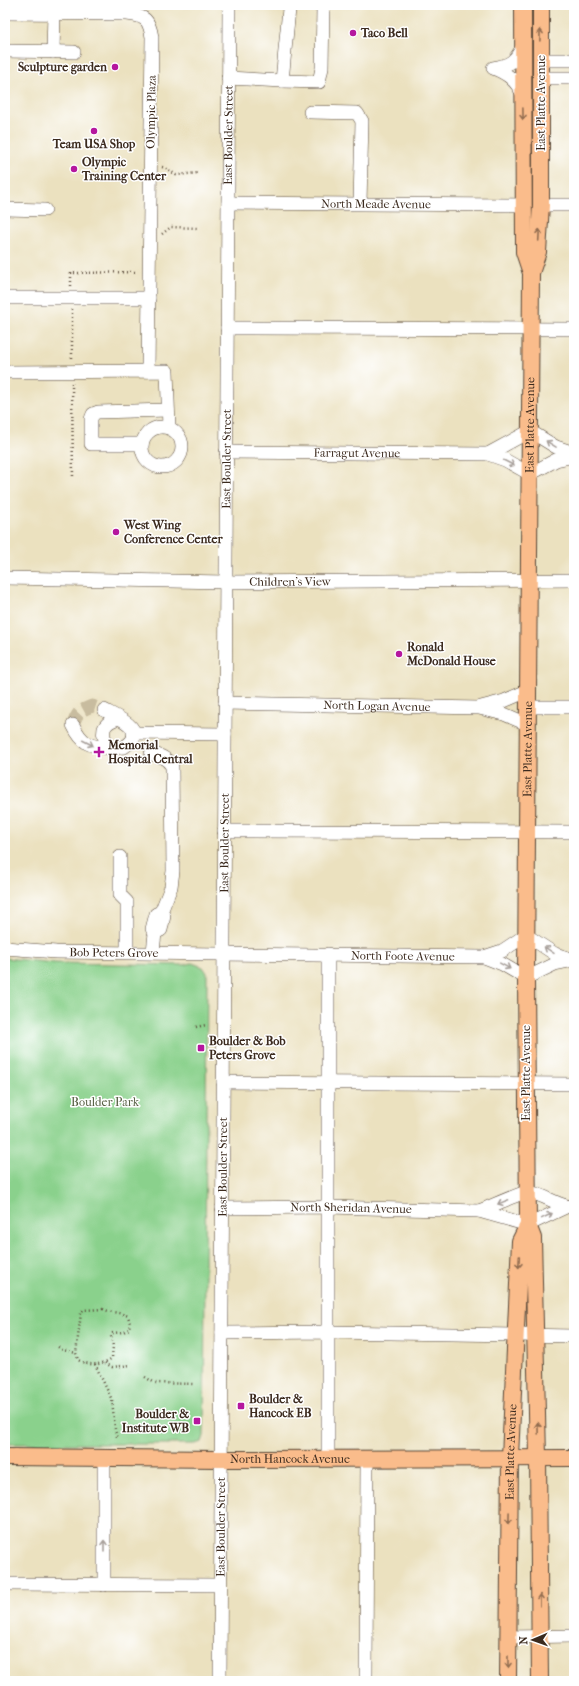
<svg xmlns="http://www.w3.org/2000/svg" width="579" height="1686" font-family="'IM FELL French Canon',serif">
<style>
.green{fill:#8ad18c;stroke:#627e55}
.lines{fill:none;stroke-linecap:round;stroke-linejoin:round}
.minor-tunnel{stroke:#c8bc9f;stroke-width:13;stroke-dasharray:13 6;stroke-linecap:butt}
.minor-casing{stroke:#554536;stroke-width:14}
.major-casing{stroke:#554536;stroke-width:18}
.path{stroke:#554536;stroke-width:2.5;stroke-dasharray:1 3;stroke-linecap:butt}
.minor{stroke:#fff;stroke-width:13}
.major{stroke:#fabc8b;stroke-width:16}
.oneway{stroke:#916c4f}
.oneway2{stroke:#a79f9a}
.poi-dot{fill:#b5179e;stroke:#fff;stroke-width:1.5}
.labels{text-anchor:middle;stroke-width:3;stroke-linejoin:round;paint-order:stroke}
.poi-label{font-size:12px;font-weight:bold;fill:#3b2a1e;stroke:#fff;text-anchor:start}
.street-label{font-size:12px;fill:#3b2a1e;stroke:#fff}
.park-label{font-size:12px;fill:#535c3f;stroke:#fff}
</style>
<rect width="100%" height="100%" fill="#fff"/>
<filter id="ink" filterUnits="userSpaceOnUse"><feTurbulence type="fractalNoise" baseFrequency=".025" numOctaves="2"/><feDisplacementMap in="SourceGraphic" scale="8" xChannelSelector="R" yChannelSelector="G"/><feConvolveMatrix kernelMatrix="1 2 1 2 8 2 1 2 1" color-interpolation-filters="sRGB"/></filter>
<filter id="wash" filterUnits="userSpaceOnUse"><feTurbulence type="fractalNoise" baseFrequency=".012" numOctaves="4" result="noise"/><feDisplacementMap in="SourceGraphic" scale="16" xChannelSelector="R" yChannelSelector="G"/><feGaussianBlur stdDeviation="0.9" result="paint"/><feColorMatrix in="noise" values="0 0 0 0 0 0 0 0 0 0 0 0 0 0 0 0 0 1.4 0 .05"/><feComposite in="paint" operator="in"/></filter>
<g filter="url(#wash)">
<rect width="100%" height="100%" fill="#ebe1bf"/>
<!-- green -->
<polygon class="green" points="5,958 56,963 184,965 192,963 203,967 207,973 204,1436 202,1442 194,1444 5,1444"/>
</g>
<g filter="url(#ink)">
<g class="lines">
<!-- minor-tunnel -->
<path class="minor-tunnel" d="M73,725C77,712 80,711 92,706L104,710"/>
<defs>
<g id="minor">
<path d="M5,13L127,14C145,16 149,19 152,37L148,371"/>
<polyline points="5,51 74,52"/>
<polyline points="53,52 54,13"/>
<polyline points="540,60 574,60"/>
<polyline points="228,78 282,81 289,9 292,5"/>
<polyline points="540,78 574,78"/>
<polyline points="282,81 319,82 322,68 323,8 320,5"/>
<path d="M523,95C516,80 508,74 493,68C510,65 515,62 523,46"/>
<polyline points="310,112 357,113 362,121 360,203"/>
<path id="s1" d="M228,203L524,205"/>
<polyline points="541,205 574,205"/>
<polyline points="5,209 45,210"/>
<polyline points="5,298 149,298"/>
<polyline points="227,328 574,329"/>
<polyline points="5,372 167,371 169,428"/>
<circle cx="162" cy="447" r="20"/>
<polyline points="142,444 91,444 91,419 93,414 98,412 168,410"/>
<path id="s2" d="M226,452L488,454L505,460L530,474L556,460L574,456"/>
<polyline points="488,454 530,431 556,447 574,453"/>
<path id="s3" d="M5,578L226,582L574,580"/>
<path id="s4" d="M225,703L479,708L504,714L527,724"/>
<polyline points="481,707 504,701 527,691"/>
<polyline points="527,707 574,707"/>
<path d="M104,710C117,717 151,730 124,747L111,748C99,734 101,723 119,718"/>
<path d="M73,725C82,744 90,747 111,748"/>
<polyline points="133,733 225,734"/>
<path d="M151,754C161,755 166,758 172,766L173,871L171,887L161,912"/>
<polyline points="224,831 574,832"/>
<polyline points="120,857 120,895 127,902 127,952"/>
<path id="s5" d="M5,948L56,952L484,957L502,964L526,978L555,964L574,960"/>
<polyline points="153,952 155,933 152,929 156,914 161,912 164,916 161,930 155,933"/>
<polyline points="484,957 502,951 526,935 555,954 574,960"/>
<polyline points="223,1082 574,1084"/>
<path id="s6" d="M222,1208L328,1207L479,1211L528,1225L566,1207"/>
<path d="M479,1211C488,1208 521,1192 528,1192C544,1194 557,1206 572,1207"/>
<polyline points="222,1333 329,1332 574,1336"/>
<polyline points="328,1459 328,954"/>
<polyline points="5,1584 220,1585"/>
<polyline points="104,1585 104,1458"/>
<polyline points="508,1637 574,1636"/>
<path id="s7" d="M220,1681L229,5"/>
<polyline points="366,1681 367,1458"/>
</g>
<g id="major">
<polyline points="523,5 524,252 531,273"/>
<path id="s8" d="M5,1457L221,1459L574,1458"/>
<path id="s9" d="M508,1681L510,1457L520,1241L528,1225"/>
<path id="s10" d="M540,1681L538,1457L533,1238L528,1225L526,978L531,273L538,252L541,205V5"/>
</g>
</defs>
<!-- minor casing -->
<use href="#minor" class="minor-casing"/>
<!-- major casing -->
<use href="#major" class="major-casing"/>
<!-- path -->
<g class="path">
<polyline points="162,167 166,168 176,175 198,173"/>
<polyline points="162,234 171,227 199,228"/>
<polyline points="71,286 71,273 137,272"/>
<polyline points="72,309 72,360"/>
<polyline points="72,383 73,479"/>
<polyline points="196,1027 206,1025"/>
<path d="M103,1309C111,1313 120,1312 128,1316L130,1323L129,1329L123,1332L113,1333L111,1336L113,1346L112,1358C101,1366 89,1366 78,1360L76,1353L81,1313L83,1310Z"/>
<polyline points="58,1347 63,1350 76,1353"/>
<polyline points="105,1363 112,1367 131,1365"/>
<polyline points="95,1364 112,1400 115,1429 117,1437"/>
<polyline points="145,1377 155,1383 194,1384"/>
</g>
<!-- minor -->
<use href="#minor" class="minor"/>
<!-- major -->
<use href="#major" class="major"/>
</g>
<!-- one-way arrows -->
<defs><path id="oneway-shaft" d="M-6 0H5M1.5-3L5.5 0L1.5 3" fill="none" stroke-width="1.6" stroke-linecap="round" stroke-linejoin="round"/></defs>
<g class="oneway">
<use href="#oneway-shaft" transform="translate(540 35) rotate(-89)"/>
<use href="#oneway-shaft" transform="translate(523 114) rotate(89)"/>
<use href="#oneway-shaft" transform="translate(539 235) rotate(-87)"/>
<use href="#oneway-shaft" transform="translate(519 1262) rotate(93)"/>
<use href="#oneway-shaft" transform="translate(538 1428) rotate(-92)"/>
<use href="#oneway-shaft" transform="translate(509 1518) rotate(91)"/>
<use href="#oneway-shaft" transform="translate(540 1600) rotate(-90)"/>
<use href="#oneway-shaft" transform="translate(508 1662) rotate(90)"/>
</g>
<g class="oneway2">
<use href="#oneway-shaft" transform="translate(551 444) rotate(-148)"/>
<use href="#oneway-shaft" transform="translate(509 463) rotate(27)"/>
<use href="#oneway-shaft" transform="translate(88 743) rotate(27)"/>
<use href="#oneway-shaft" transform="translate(549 950) rotate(-146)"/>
<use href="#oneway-shaft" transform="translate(505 966) rotate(29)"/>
<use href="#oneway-shaft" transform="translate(503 1202) rotate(158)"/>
<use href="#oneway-shaft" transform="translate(547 1216) rotate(-26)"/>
<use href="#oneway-shaft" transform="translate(104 1546) rotate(-90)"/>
</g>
</g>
<!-- markers -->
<g class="poi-dot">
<circle cx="353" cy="33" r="4"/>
<circle cx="115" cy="67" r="4"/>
<circle cx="94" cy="131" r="4"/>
<circle cx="74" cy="169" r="4"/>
<circle cx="116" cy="532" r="4"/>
<circle cx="399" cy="654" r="4"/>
<path d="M97 746h4v4h4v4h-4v4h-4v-4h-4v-4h4z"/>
<rect x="197" y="1044" width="8" height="8" rx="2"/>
<rect x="237" y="1402" width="8" height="8" rx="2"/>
<rect x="193" y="1417" width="8" height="8" rx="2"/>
</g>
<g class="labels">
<!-- poi labels -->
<g class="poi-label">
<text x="361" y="37">Taco Bell</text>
<text x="107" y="71" text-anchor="end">Sculpture garden</text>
<text x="94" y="148" text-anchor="middle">Team USA Shop</text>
<text x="82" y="166">Olympic<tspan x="82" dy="14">Training Center</tspan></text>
<text x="124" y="529">West Wing<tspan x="124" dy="14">Conference Center</tspan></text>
<text x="407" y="651">Ronald<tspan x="407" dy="14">McDonald House</tspan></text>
<text x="108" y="749">Memorial<tspan x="108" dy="14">Hospital Central</tspan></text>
<text x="209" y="1045">Boulder &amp; Bob<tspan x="209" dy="14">Peters Grove</tspan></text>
<text x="249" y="1403">Boulder &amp;<tspan x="249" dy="14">Hancock EB</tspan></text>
<text x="189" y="1418" text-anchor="end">Boulder &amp;<tspan x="189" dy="14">Institute WB</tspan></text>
</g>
<!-- street labels -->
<g class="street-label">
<text transform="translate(541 103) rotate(-90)" y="4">East Platte Avenue</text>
<text transform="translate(151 112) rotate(-89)" y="4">Olympic Plaza</text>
<text dy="4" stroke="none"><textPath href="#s7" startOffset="1546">East Boulder Street</textPath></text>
<text dy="4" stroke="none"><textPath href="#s1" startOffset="148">North Meade Avenue</textPath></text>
<text dy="4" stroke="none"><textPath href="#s10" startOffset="1257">East Platte Avenue</textPath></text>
<text dy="4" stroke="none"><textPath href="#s2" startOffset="131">Farragut Avenue</textPath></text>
<text dy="4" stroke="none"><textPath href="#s7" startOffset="1222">East Boulder Street</textPath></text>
<text dy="4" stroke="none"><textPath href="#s3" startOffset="285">Children's View</textPath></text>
<text dy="4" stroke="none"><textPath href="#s4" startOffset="152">North Logan Avenue</textPath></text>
<text dy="4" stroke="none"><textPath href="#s10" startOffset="933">East Platte Avenue</textPath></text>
<text dy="4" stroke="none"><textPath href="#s7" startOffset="838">East Boulder Street</textPath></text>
<text dy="4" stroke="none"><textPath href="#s5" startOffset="109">Bob Peters Grove</textPath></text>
<text dy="4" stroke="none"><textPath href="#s5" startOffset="398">North Foote Avenue</textPath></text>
<text transform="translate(526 1073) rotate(-90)" y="4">East Platte Avenue</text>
<text dy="4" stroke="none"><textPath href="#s7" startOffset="514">East Boulder Street</textPath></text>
<text dy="4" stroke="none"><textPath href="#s6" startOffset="129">North Sheridan Avenue</textPath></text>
<text dy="4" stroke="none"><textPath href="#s9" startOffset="229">East Platte Avenue</textPath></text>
<text dy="4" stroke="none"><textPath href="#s8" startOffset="285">North Hancock Avenue</textPath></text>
<text dy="4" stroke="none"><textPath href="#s7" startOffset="154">East Boulder Street</textPath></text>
</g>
<!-- park labels -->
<g class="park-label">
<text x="105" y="1106">Boulder Park</text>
</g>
</g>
<!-- margin -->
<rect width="579" height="1686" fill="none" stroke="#fff" stroke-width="20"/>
<!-- north arrow -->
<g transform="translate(533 1640) rotate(268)" stroke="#ffffff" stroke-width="3" paint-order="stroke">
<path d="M0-3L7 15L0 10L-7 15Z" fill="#3b2a1e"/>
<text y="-6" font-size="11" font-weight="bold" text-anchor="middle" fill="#3b2a1e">N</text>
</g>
</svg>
